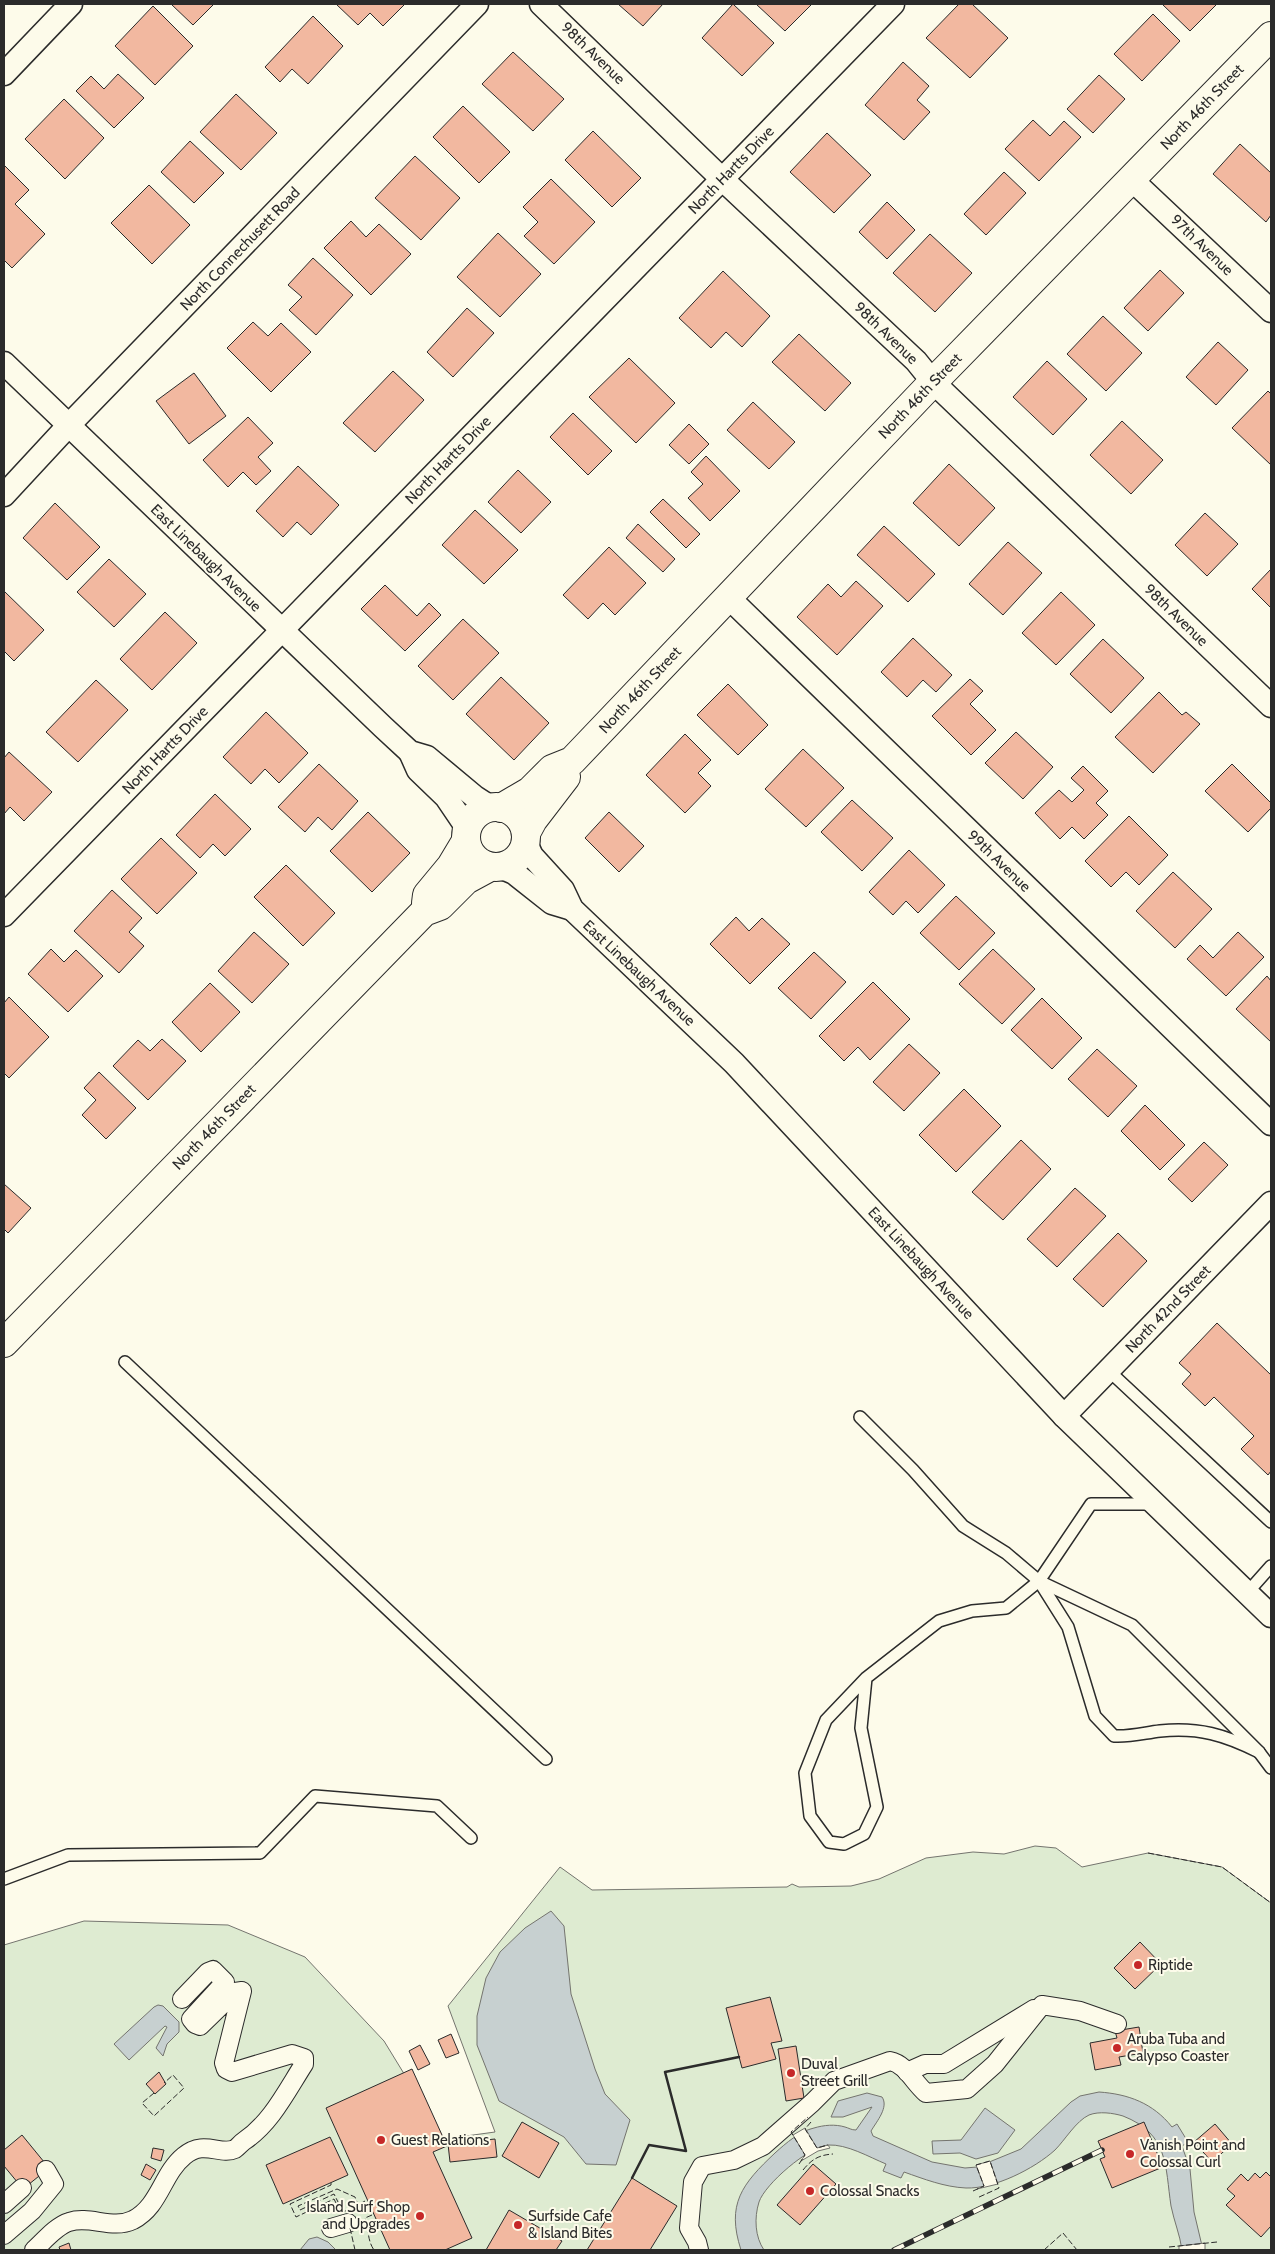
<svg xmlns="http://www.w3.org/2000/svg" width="1275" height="2254" font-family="Cabin,sans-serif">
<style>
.green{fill:#deebd1;stroke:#74746e}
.water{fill:#c7d0d0;stroke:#74746e}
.pier{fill:#fdfbea;stroke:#74746e}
.building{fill:#f2b8a0;stroke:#2b2b2b}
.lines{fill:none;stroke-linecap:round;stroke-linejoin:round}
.service-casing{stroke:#2b2b2b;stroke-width:14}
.pedestrian-casing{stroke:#2b2b2b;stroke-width:20}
.minor-casing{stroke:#2b2b2b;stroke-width:25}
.tertiary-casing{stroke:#2b2b2b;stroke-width:30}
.service{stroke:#fdfbea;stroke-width:11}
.pedestrian{stroke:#fdfbea;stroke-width:18}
.minor{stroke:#fdfbea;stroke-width:22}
.tertiary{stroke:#fdfbea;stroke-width:28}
.rail-casing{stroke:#2b2b2b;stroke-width:5.5}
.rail{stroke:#fdfbea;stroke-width:4;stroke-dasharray:11;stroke-linecap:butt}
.fence{stroke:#2b2b2b;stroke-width:1;stroke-dasharray:6 2.5;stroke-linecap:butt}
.wall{stroke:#2b2b2b;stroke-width:2.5}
.poi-dot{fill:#c62828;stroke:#fdfbea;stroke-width:2}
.labels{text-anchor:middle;stroke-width:4;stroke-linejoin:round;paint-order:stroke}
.street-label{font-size:15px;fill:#2b2b2b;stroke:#fdfbea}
.poi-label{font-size:15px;fill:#2b2b2b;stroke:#fdfbea;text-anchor:start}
</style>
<rect width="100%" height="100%" fill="#fdfbea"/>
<!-- green -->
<polygon class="green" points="1035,1846 1056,1848 1082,1867 1148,1853 1222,1867 1271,1903 1271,2250 4,2250 4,1945 84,1921 228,1925 305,1957 384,2041 444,2139 495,2132 448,2006 560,1867 592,1890 787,1887 792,1884 799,1887 851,1886 879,1879 926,1858 973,1852 1004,1854"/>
<!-- water -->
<g class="water">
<polygon points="551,1911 564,1926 571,1994 595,2069 605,2094 630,2120 616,2165 586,2164 564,2137 499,2101 477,2045 477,2016 486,1978 500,1952 525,1928"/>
<polygon points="158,2005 163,2006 179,2022 179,2032 167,2044 163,2056 156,2048 167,2027 165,2026 129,2060 114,2044 154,2007"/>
<path d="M1099,2092C1128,2094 1153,2103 1172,2127L1177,2124L1188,2142L1182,2146L1190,2169L1194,2212L1203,2250H1182C1180,2235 1174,2221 1171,2206C1165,2166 1169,2134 1123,2116C1113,2113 1099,2111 1089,2115C1076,2121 1065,2140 1055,2150C1034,2169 994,2189 966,2188C944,2187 924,2179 904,2172L901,2178L883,2171L886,2164C869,2157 847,2144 828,2145C808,2147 765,2184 759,2202C754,2218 755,2237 764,2250H741C726,2204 742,2184 775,2153C786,2143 800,2131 814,2128C824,2125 835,2124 845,2127C849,2128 851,2130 856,2130L872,2107L843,2117H831L838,2101L867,2093L882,2097C889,2107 877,2121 871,2131L873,2136L932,2162L965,2168L977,2167L1021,2149L1071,2102L1080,2096Z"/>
<polygon points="985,2108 1015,2130 998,2153 976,2159 960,2153 933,2154 932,2141 961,2140"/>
<polygon points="317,2237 328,2242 336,2250 300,2250 309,2239"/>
</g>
<!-- pier -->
<g class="pier">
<polygon points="805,2128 817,2148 828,2145 830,2148 818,2151 801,2161 805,2155 793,2135"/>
<polygon points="990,2161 998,2184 977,2189 984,2186 976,2165"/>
<polygon points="1205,2243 1205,2250 1179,2250 1179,2246"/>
</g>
<!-- building -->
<g class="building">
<polygon points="171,4 214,4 193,25"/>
<polygon points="336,4 405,4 383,26 370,13 358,25"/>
<polygon points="618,4 663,4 643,26"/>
<polygon points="733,4 774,43 742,76 702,38"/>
<polygon points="756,4 812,4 785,31"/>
<polygon points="959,4 972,4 1008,38 970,78 926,38"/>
<polygon points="1162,4 1217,4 1190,31"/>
<polygon points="153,6 193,46 155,85 115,46"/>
<polygon points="1153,14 1180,41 1142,81 1114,54"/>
<polygon points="313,16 343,46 308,84 292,69 280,82 265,67"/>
<polygon points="513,52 564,99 533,131 482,84"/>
<polygon points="903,62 929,86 917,100 930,112 904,140 865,105"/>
<polygon points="118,74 144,98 114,128 76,91 91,76 104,89"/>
<polygon points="1099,75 1125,99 1093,133 1067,109"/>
<polygon points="236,94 277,133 241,170 200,132"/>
<polygon points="64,99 104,138 65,179 25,139"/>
<polygon points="463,106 510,152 479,183 433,137"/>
<polygon points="1033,120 1050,136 1064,121 1081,137 1039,181 1005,149"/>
<polygon points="593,131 641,178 612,207 565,160"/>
<polygon points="827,133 871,175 834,213 790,172"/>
<polygon points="190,141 224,173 194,203 161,172"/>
<polygon points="1240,144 1271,173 1271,215 1266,222 1213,174"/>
<polygon points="415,156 460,198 421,240 375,198"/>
<polygon points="4,165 29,190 15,204 45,234 12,268 4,260"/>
<polygon points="1004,172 1026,193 986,235 964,214"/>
<polygon points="551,179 595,222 554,264 524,236 538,222 523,207"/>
<polygon points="149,185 190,225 152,264 111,223"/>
<polygon points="887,202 915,230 887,259 859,232"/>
<polygon points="351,221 366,237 379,224 411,254 371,295 324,248"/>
<polygon points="498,233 541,274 500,317 457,277"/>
<polygon points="930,234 972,273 935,312 893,273"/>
<polygon points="313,258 353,295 316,335 289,310 302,297 288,285"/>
<polygon points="1160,270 1184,293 1148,331 1124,308"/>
<polygon points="723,271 770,316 742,347 726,332 711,348 679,318"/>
<polygon points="467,308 494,333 453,377 427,352"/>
<polygon points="1103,316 1142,353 1106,391 1067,354"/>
<polygon points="253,322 268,336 281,323 311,352 271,392 227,348"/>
<polygon points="799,334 851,383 825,411 772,362"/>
<polygon points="1218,342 1248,370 1216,405 1186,377"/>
<polygon points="629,358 675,403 636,443 589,397"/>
<polygon points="1047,361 1087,399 1053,435 1013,397"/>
<polygon points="393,371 424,400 375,452 343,423"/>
<polygon points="194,373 226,416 189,444 156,401"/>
<polygon points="1268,391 1271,394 1271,465 1232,428"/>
<polygon points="753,402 795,442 769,469 727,430"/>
<polygon points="573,413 612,451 588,475 550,437"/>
<polygon points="248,417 273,443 258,457 271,471 256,485 243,472 228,487 203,460"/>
<polygon points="1122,421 1163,460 1131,494 1090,455"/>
<polygon points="689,424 709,444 689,464 669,445"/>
<polygon points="706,456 740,491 710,521 688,498 703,484 691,472"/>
<polygon points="949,464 995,508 959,546 913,503"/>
<polygon points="298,466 339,505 311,535 297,522 283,537 256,511"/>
<polygon points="518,470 551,502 521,533 488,502"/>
<polygon points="663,499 700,534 686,548 650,512"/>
<polygon points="55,503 100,547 67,580 23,538"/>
<polygon points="475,510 518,550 484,584 442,545"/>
<polygon points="1205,513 1238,544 1207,576 1175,545"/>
<polygon points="638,524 675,559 663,572 626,538"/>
<polygon points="884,526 935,574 908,602 857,555"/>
<polygon points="1008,542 1042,573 1003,615 969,584"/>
<polygon points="609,547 646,583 615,615 603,603 588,619 563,595"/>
<polygon points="109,559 146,594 114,627 77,592"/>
<polygon points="1271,569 1271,608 1252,589"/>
<polygon points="856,581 883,606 837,655 797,617 828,584 841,597"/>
<polygon points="385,585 417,616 429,603 441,615 405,651 361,609"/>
<polygon points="4,591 44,630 14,661 4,651"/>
<polygon points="1061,592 1095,625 1056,665 1022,633"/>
<polygon points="165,612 197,643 152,690 120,659"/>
<polygon points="463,619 499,653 453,700 418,666"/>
<polygon points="913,638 952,675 936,692 923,680 907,697 881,672"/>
<polygon points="1103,639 1144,678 1111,713 1070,674"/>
<polygon points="501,677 549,723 514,760 466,714"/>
<polygon points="970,679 983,691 970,704 996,730 971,755 932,716"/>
<polygon points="96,680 128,710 78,762 46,732"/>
<polygon points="728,684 768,725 738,755 697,715"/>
<polygon points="1159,692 1182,715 1186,712 1200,724 1153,773 1115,737"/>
<polygon points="266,712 308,753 279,783 265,769 251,784 223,757"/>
<polygon points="1016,732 1053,767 1023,799 985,763"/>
<polygon points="685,734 711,760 698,773 711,786 685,813 646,775"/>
<polygon points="803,749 844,788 806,827 765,789"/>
<polygon points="9,752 52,792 24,821 10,807 4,814 4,758"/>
<polygon points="319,764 358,801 332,830 318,817 305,832 278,807"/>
<polygon points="1232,764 1271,803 1271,808 1248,832 1205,791"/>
<polygon points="1083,766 1108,791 1096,803 1108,815 1084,839 1072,827 1060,839 1035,813 1059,790 1072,802 1084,790 1071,778"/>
<polygon points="215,794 251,829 225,856 213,844 200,858 176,835"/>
<polygon points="852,800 893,838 862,871 821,832"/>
<polygon points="368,812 410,853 372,892 330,851"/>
<polygon points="609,812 644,846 619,872 585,838"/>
<polygon points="1129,816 1168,855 1139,885 1126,872 1111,887 1085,861"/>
<polygon points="161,838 197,873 157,914 121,879"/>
<polygon points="909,850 945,885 918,913 906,901 893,915 869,892"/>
<polygon points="286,865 335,913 303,946 254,897"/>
<polygon points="1173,872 1212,909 1175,948 1136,911"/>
<polygon points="112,890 142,918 129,932 144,946 119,973 74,931"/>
<polygon points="956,896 995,933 959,970 920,933"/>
<polygon points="736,917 749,931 762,918 790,944 750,984 710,944"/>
<polygon points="254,932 289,964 252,1003 218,971"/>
<polygon points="1238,932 1264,957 1226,996 1187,959 1200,945 1213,958"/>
<polygon points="51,949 64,962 76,950 103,976 68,1012 28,974"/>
<polygon points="993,949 1035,989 1002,1024 959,984"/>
<polygon points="814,952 846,982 811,1019 778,988"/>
<polygon points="1267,976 1271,981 1271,1042 1236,1009"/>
<polygon points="873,982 910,1019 870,1060 858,1047 844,1061 819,1036"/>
<polygon points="210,983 240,1012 201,1052 172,1022"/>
<polygon points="9,997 49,1037 9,1078 4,1073 4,1003"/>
<polygon points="1042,998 1082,1038 1052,1069 1011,1030"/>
<polygon points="162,1039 186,1061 148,1100 113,1066 138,1040 150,1051"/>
<polygon points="909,1044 940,1073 904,1111 873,1082"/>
<polygon points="1097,1049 1137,1086 1108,1117 1068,1079"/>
<polygon points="99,1072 136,1108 106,1139 82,1115 96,1100 84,1088"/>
<polygon points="964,1089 1001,1126 956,1172 919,1135"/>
<polygon points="1145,1105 1185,1145 1160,1170 1121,1131"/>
<polygon points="1021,1140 1051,1169 1003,1220 972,1192"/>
<polygon points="1204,1142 1228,1165 1192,1202 1168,1179"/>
<polygon points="4,1184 31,1208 8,1233 4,1229"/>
<polygon points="1075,1188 1106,1216 1057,1267 1027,1239"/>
<polygon points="1118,1233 1147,1261 1103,1307 1073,1279"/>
<polygon points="1217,1323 1271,1375 1271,1471 1268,1475 1241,1449 1254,1436 1214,1397 1205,1406 1182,1384 1191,1374 1179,1363"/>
<polygon points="1140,1942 1161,1964 1135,1989 1114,1968"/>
<polygon points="770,1997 782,2041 771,2043 776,2059 742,2068 726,2008"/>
<polygon points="1139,2027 1143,2053 1119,2057 1121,2065 1095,2070 1090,2043 1117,2038 1115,2031"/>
<polygon points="451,2034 459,2053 446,2058 438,2040"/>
<polygon points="420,2045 430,2064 418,2070 409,2051"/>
<polygon points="796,2046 804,2098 786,2101 778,2049"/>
<polygon points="412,2069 447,2146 433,2152 472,2238 445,2250 390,2250 326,2108"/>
<polygon points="159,2072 166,2084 155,2094 146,2084"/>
<polygon points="522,2122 559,2143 539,2178 502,2156"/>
<polygon points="1144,2122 1163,2167 1112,2188 1100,2159 1105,2157 1098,2141"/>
<polygon points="1215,2124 1232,2144 1212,2162 1194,2142"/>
<polygon points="22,2135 49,2168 23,2189 4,2166 4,2150"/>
<polygon points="330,2137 348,2175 283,2204 266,2165"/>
<polygon points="495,2139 497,2157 450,2162 448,2144"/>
<polygon points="153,2148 164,2150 161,2161 151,2158"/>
<polygon points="146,2164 156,2170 150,2180 141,2175"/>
<polygon points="813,2164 836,2184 800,2225 777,2205"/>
<polygon points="1266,2172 1271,2177 1271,2226 1261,2237 1226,2205 1235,2196 1227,2189 1241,2174 1248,2181 1255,2173 1260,2178"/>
<polygon points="632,2178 677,2206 650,2250 587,2250"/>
<polygon points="509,2210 562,2241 556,2250 486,2250"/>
<polygon points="69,2243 71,2250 60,2250 59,2247"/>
</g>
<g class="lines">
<defs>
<g id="service">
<polyline points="125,1362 546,1759"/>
<polyline points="1108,1370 1271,1522"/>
<path d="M860,1417L913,1470L963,1526L1006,1553L1039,1581L1068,1627L1095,1716L1114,1736C1130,1737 1144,1733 1160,1731C1199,1727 1225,1735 1259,1752"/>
<polyline points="1041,1582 1132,1625 1259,1752 1271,1768"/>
<polyline points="1247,1593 1271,1566"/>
<polyline points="866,1678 861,1728 877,1807 864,1834 844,1844 829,1842 810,1816 805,1773 826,1720 866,1678 939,1621 972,1611 1006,1608 1039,1581 1091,1504 1153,1504"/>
<polyline points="4,1879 68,1855 260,1853 315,1796 437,1806 471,1838"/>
</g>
<g id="pedestrian">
<polyline points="907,2072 925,2064 944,2064 1034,2009"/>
<polyline points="4,2204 22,2188"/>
<polyline points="331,2228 348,2223"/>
<polyline points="4,2235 32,2211 54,2184 46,2170"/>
<path d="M34,2250C44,2241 56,2226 69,2222C90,2215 112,2230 133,2220C160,2206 162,2174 184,2156C204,2139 220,2156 235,2149C238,2147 241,2143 244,2141C271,2123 286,2092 304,2064V2058L292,2054L232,2072L226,2069L224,2063L242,1991L235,1992L200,2026L195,2024L191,2019L225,1982L213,1970L208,1972L182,1999"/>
<path d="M699,2250L697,2242L689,2228L693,2182L702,2166L734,2160L763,2146L812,2103L834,2081L890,2061C906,2064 914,2083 926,2093L967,2089L995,2064L1042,2005L1080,2011L1117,2024"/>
</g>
<g id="minor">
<polyline points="541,4 722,179 916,361 933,382 1271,706"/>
<polyline points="4,74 71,4"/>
<polyline points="1131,179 1271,311"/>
<polyline points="4,363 383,727 410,752 427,757 475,797 492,808"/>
<polyline points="4,495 68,426 477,4"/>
<polyline points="728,597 1271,1124"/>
<polyline points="410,752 418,770 446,797 467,828"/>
<polyline points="526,843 532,856 563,890 572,909 734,1063 1064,1416 1271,1616"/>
<polyline points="500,867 514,873 552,903 572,909"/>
<polyline points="4,915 893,4"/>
<polyline points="1064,1416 1271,1203"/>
</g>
<g id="tertiary">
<circle cx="496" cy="837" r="30"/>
<polyline points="501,808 530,791 552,769 572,761 933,382 1271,36"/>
<polyline points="526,833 533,820 566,777"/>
<polyline points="426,903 427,895 451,866 466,841"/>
<polyline points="4,1343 424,912 440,906 466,880 490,867"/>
</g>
</defs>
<!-- service casing -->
<use href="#service" class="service-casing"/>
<!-- pedestrian casing -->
<use href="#pedestrian" class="pedestrian-casing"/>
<!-- minor casing -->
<use href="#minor" class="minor-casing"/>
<!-- tertiary casing -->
<use href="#tertiary" class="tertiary-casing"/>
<!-- service -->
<use href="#service" class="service"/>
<!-- pedestrian -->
<use href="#pedestrian" class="pedestrian"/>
<!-- minor -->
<use href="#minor" class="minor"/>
<!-- tertiary -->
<use href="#tertiary" class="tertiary"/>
<defs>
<polyline id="rail" points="894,2250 1102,2150"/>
</defs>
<!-- rail casing -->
<use href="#rail" class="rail-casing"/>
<!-- rail -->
<use href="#rail" class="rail"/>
<!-- fence -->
<g class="fence">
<polyline points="1148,1853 1222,1867 1271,1903"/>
<polyline points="154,2093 142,2103 154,2116 184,2088 173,2075 164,2083"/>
<polyline points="811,2122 805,2129 817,2148 828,2145"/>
<polyline points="799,2164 805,2155 791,2132 808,2117"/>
<path d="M803,2170C812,2159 819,2155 833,2154"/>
<polyline points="331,2183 331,2185 290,2204 296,2217 334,2199 341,2213"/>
<polyline points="973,2191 984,2186 976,2165 990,2161 999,2188 977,2198"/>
<polyline points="350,2209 343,2212 334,2194 300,2210 298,2206 337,2189 355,2197 358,2205 365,2201"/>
<polyline points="362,2212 368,2209"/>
<path d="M372,2215L365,2218C369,2229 367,2240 374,2250"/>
<polyline points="350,2228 355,2250"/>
<polyline points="1169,2247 1217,2242"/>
<polyline points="1044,2250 1063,2233 1077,2250"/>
</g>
<!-- wall -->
<polyline class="wall" points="632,2178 649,2145 686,2151 665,2072 739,2057"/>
</g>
<!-- markers -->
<g class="poi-dot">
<circle cx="1138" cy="1965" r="5"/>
<circle cx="1117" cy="2048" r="5"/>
<circle cx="791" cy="2073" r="5"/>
<circle cx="381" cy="2140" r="5"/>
<circle cx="1130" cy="2154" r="5"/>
<circle cx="810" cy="2191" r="5"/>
<circle cx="420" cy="2216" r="5"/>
<circle cx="518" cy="2225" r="5"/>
</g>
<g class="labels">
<!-- street labels -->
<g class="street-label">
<text transform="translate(593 53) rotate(44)" y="5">98th Avenue</text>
<text transform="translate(1202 107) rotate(-46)" y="5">North 46th Street</text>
<text transform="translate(731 170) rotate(-46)" y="5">North Hartts Drive</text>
<text transform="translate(1202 245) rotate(44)" y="5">97th Avenue</text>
<text transform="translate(240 249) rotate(-46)" y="5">North Connechusett Road</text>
<text transform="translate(886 333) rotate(44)" y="5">98th Avenue</text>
<text transform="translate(920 396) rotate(-46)" y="5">North 46th Street</text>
<text transform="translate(448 460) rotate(-46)" y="5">North Hartts Drive</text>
<text transform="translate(206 558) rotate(44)" y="5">East Linebaugh Avenue</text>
<text transform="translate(1176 615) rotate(44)" y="5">98th Avenue</text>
<text transform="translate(640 690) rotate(-47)" y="5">North 46th Street</text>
<text transform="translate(165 750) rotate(-46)" y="5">North Hartts Drive</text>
<text transform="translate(999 861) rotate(44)" y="5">99th Avenue</text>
<text transform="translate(639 973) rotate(43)" y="5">East Linebaugh Avenue</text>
<text transform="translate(214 1127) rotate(-46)" y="5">North 46th Street</text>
<text transform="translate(921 1263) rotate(47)" y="5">East Linebaugh Avenue</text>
<text transform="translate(1168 1309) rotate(-46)" y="5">North 42nd Street</text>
</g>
<!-- poi labels -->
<g class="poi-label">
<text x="1148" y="1970">Riptide</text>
<text x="1127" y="2044">Aruba Tuba and<tspan x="1127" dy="17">Calypso Coaster</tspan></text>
<text x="801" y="2069">Duval<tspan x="801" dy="17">Street Grill</tspan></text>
<text x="391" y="2145">Guest Relations</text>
<text x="1140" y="2150">Vanish Point and<tspan x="1140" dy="17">Colossal Curl</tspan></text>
<text x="820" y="2196">Colossal Snacks</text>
<text x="410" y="2212" text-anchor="end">Island Surf Shop<tspan x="410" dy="17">and Upgrades</tspan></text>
<text x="528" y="2221">Surfside Cafe<tspan x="528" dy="17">&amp; Island Bites</tspan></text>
</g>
</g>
<!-- border -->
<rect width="1275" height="2254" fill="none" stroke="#2b2b2b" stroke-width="10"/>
</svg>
